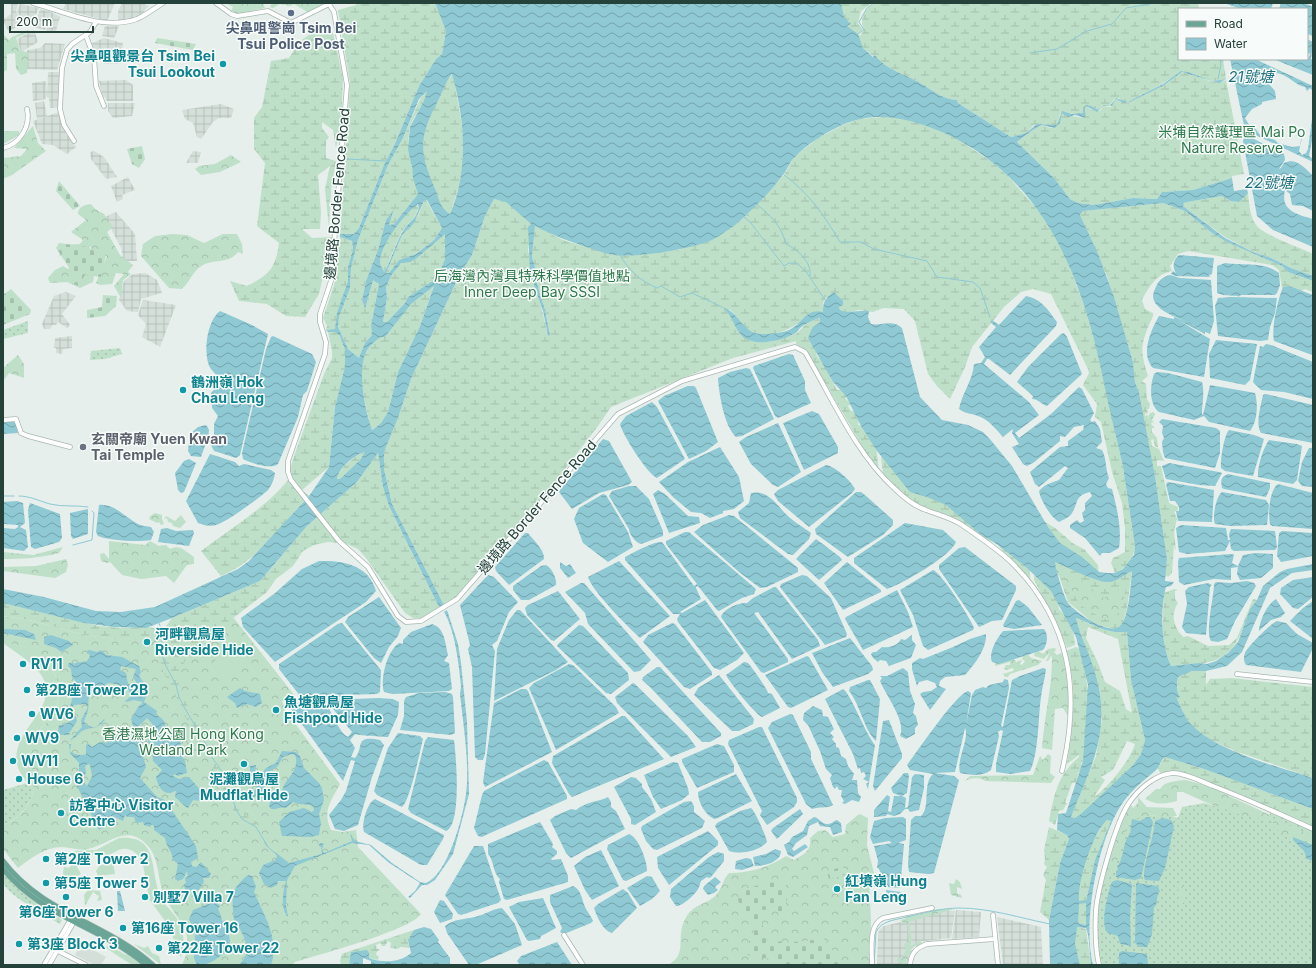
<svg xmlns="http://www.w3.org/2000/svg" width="1316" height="968" font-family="Inter,'Noto Sans TC',sans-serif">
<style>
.built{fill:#d4dfda}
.industrial{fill:url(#industrial-grid)}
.grass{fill:url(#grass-dots)}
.forest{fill:url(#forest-crowns)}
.wetland{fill:url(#wetland-marsh);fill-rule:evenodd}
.cemetery{fill:url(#cemetery-stones)}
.garden{fill:#bfe0c8}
.water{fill:url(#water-waves);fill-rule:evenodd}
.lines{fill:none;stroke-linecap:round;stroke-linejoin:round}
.stream{stroke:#8ec9d4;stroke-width:1}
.minor-casing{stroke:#a8b8b2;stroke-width:5.5}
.major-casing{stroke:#c2cac8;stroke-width:6}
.minor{stroke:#fff;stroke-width:4}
.major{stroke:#6aa596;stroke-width:5}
.service-dot{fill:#5c6f8a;stroke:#f7fbf9;stroke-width:1.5}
.culture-dot{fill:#0f9aa8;stroke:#f7fbf9;stroke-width:1.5}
.worship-dot{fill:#6b7280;stroke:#f7fbf9;stroke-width:1.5}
.labels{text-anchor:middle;stroke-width:3;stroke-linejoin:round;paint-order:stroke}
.service-label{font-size:14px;font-weight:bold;fill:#4e5e75;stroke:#f7fbf9}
.culture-label{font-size:14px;font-weight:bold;fill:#0d838f;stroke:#f7fbf9;text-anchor:start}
.park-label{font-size:14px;fill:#2d7a4b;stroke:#f7fbf9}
.street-label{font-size:14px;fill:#24423a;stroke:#f7fbf9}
.worship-label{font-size:14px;font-weight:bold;fill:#5b616d;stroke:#f7fbf9;text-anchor:start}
.water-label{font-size:15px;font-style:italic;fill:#1c6f80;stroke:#f7fbf9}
</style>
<defs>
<pattern id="industrial-grid" width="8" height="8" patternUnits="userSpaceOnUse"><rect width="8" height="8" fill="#d4dfda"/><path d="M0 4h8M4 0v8" fill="none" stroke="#b6c1bc"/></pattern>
<pattern id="grass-dots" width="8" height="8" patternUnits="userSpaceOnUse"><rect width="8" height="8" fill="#bfe0c8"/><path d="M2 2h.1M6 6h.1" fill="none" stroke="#a4c1ad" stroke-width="1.8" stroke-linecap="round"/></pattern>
<pattern id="forest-crowns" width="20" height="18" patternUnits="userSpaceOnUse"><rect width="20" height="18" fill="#bfe0c8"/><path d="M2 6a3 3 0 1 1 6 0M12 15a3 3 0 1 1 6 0" fill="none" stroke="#a4c1ad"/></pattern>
<pattern id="wetland-marsh" width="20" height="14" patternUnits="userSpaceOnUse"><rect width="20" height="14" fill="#bfe0c8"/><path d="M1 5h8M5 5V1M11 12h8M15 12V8" fill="none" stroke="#a4c1ad"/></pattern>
<pattern id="cemetery-stones" width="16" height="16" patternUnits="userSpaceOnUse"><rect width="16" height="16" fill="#bfe0c8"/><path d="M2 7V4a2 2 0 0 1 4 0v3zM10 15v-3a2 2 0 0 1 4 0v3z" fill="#a4c1ad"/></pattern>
<pattern id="water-waves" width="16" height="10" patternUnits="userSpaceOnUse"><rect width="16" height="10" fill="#8ec9d4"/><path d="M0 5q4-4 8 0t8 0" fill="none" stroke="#74a5ad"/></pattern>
</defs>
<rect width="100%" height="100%" fill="#e6efeb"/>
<!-- built -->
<polygon class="built" points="81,943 106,957 101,965 94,965 75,955"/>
<!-- industrial -->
<g class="industrial">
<polygon points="11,3 18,4 16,11 22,25 8,31 3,20 11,14"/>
<polygon points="66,3 115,3 107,21 63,9"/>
<polygon points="122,3 143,3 148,6 143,13 132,19 118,21 118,11"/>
<polygon points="20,4 39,8 36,14 23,23 17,11"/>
<polygon points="40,9 51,12 45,30 34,27"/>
<polygon points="51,12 60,17 56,31 46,31"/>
<polygon points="105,26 119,26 114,38 102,36"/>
<polygon points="34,30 38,42 21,52 17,39"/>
<polygon points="104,38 123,43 120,64 103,64 103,59 97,60 92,43"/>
<polygon points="45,43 65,44 57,70 25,69 27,50 40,48"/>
<polygon points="48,72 59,72 59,107 50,108 49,98 46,96 46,99 33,101 32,83 46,81 47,95"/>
<polygon points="126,80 133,85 133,101 107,101 105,97 103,97 99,81"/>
<polygon points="44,101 47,116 37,119 35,103"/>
<polygon points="108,103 135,103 132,116 113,118 108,111"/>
<polygon points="221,104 234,109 231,118 219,118 213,122 201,139 197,137 193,123 185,119 182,110"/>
<polygon points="59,112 66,134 76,147 67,154 53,145 42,144 33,121"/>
<polygon points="94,151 104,157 117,177 106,179 91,159 90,152"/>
<polygon points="193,151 201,152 198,163 186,163"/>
<polygon points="128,177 135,190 122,195 123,199 117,202 111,186"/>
<polygon points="116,212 135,234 137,261 124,261 121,248 105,217"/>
<polygon points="145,273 157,280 162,293 141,299 138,312 127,311 119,300 124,281 133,274"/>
<polygon points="66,292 76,296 62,314 70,325 67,328 58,322 56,325 52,325 50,329 44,329 42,324 54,296"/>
<polygon points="143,300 176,305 160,347 142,337 146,324 138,315"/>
<polygon points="72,336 72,348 63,349 62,354 56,353 56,348 54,348 55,338"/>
<polygon points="956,910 981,912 979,937 952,939"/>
<polygon points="947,911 955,911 951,938 918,942 909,952 907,965 877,965 878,936 879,930 884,926"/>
<polygon points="997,917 1041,927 1043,965 1003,965"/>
</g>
<!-- grass -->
<g class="grass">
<polygon points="28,321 28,333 3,339 3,330"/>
<polygon points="120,348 122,354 105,359 90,360 91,351"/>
<path d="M34,781C34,802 22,817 3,825V790Z"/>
<path d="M1204,803L1265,818L1271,813L1313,831V965H1100C1098,950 1095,934 1096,919C1099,885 1113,852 1124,819L1164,814L1178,818L1182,807Z"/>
<path d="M3,871L27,896L62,920L60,924C46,915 10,897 4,884C2,881 3,875 3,871Z"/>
</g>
<!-- forest -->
<g class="forest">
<polygon points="226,3 263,3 265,8 237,14 231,11 233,7"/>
<polygon points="272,3 324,3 309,13 294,4 290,6 280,4 273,8 270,7"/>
<polygon points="28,30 29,32 16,38 20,50 29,53 27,73 21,75 16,69 15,53 7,54 7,70 3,72 3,34 9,40 12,37"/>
<polygon points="33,126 38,143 46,151 12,175 3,179 3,158 21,156 27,149 14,148"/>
<polygon points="3,131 19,131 19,135 3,144"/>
<polygon points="231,155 241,162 220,172 201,175 195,169 199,166 215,164"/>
<path d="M91,204L95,209L104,214L113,227L107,232L120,255L133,265L128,272L131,274L123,280L121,298L114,286L124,274L116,273L112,284L100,285L96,283L107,256C98,257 95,254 90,246C87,259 97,267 93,282L80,288L67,282L50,283L48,278L55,270L63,266L68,269L73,261L67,252L58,257L61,253V245L80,244L83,240L71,232L86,220L78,214C78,206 85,205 91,204Z"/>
<path d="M172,234L187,235L204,243L223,234H237L242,244L243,254L238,252C229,264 214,259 203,265C193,270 190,282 182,289L169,288L141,256L143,244L155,236Z"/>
<polygon points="3,345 3,368 18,355 24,364 24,378 9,373 3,381"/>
<polygon points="155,513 162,515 162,519 164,524 161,525 159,522 157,523 149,519 150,516"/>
<polygon points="181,515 186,522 180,528 173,526 172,523 168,522 167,518 164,519 166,516 175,521"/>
<path d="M109,541L145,545L150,541L159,546L166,545L170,549C180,544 185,551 194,557V564L187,565L174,583L166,576L141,579L122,575L110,562L107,563L101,561L100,554L104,553L109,559Z"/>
<path d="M63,547L59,553C41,558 22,559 3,559V552L33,555Z"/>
<polygon points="66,559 68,565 66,572 55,578 3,571 3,567 36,566"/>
<polygon points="1054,568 1089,579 1128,574 1127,595 1117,620 1108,622 1078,606"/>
<path d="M3,616L29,620L84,635L116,639L164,637L233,617L295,696L282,701L285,710L340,784C331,802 322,810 331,830L343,832L356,830L358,847L421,914C411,930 318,955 295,962L292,965H182C196,935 181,925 167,901C156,883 161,859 147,845C126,823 109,845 88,849C79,851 70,847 61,847C43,848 31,858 18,868L3,849V825C24,817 37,798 33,775C32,764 28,756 31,745C36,730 49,723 55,710C66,688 53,661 32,651C23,646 13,645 3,643Z"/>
<path d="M1055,648L1056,650L1054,652L1057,655L1061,653L1063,656L1068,683V716L1063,708L1055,709L1052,750L1042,748C1044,718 1052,689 1052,658L1051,656L1048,661H1046L1050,652L1044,659L1034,656L1035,652L1038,651L1043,654L1048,649Z"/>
<polygon points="1027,654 1031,658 1042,661 1038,665 1010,674 1008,677 1005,677 1003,674 1013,671 1014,669 1012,668 1007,670 1004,669 1006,665 1010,665 1010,662 995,666 995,662 1013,658 1017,663 1018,661 1022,660 1020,664 1022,665 1025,661 1022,659 1023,656"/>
<path d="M1048,754L1051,756L1050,773L1055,777L1051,783L985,781C979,776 970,778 964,782L970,776L1033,775L1040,756L1043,760Z"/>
<path d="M1185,780L1206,785L1272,816L1269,821L1241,815L1205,802L1183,792H1177V801C1166,804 1156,805 1145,799L1156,789H1160C1165,781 1176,781 1185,780Z"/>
<path d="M1138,797L1147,807L1173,808L1177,816L1166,817L1155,815L1131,819C1123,833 1124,843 1119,856C1115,868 1109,879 1103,890H1099C1106,861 1113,829 1131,805L1133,808L1138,803Z"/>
<path d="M859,814L868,818L867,845L874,873L869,879L871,920L870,965H668C687,955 677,940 683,924C691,902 707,906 717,894C722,888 723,879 729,873C748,873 770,867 786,856L794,860C804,854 812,851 810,838L818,831L825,830L833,837L845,834L846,825Z"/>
<polygon points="1273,818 1313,836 1313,842 1307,840 1285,837 1273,826"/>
<polygon points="956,879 960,882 962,889 957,887 957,893 961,895 962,898 951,895 949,883 954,884"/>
<polygon points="1183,880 1186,895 1184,904 1179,903 1178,886"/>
<polygon points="88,890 100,891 102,900 97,901 99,896 93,892 85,906 84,895"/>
<polygon points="938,909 955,909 909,922 912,940 910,946 920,941 922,943 922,949 915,946 910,949 912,951 911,954 907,955 909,957 906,960 905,965 897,961 898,957 902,959 906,949 904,945 909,939 907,922 904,923 900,920 905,919 906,916 919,915 921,913 923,914"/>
<polygon points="134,944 144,948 148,946 152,953 159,956 161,965"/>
</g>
<!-- wetland -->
<g class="wetland">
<polygon points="357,3 435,3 446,31 442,54 436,59 419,86 394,146 384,165 359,228 354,234 340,234 350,83 338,10 356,5"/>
<path d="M738,3H872L861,11L858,23L863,30L858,34L860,36L864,30C859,19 864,9 875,3H1198L1199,9H1179V59H1223L1226,79L1213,81L1183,71L1179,73C1195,68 1210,89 1226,80L1244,174L1232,176V178L1193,190L1162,192L1157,199L1133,198L1094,205L1078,203L1070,199L1054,178L1017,142C1018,141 1038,126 1041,125L1051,128L1058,125L1062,112C1070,116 1077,117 1084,118L1085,108L1086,106L1092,110L1100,111L1103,106L1111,107L1116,99L1127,103L1163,86L1178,74L1142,96L1128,102H1124L1119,98L1114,99L1110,106L1103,105L1099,110H1096L1086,105L1083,113L1077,114L1061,112L1057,125L1050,126L1046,124L1034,125L1026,133L1011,137L958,103L957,100C940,99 932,89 918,82C903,73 886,70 875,55L874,57L863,48L860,43Z"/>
<path d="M322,26L333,33L343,78L341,126L336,148L333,130L322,122V128L329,137L326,141V158L336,161L331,190L329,228L325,189L330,166L318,175L321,212L320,229H302L312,238L332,237L319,294L305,317L286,316L267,304L239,301L230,281L247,286C269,275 276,268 279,243L257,226L265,163L254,149V118L262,107L271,61L289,58L300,41Z"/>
<path d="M453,74C458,104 466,136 463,166C461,183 455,198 450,214L444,211L425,187L420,129L439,99L446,82Z"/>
<path d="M427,91C428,103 413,115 410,127C405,151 414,171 418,194L394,224L389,225L393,211L386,220L378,250L366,281L362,300L365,308L373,279L379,284L371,326L372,335L365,343L360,359L348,349L338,327L339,317L350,288L351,268L358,240L388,165L403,138L420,99Z"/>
<path d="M882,117L900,118L918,121L956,138L992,162L1007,175L1045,218L1066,257L1086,311L1101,365L1123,467L1135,546C1134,559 1126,568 1115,573L1111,563L1113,558L1125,552V528L1122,503L1112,472L1101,422L1095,417L1097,404L1083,385L1089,373L1088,369L1051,294L1033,289L1021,292L1004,307L972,347L965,367L950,399L937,386L928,374L915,321L904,309L883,308L873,312L859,310L844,313L840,310L839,306L826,297L823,303V313H809C795,331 761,344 743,325C738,320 736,314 729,309V313L739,333L745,338L770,342L796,334L807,323L820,318V322L812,328L810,334L819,348L816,354L819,359L823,360L822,363H826L832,371L830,377L837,390H843L848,396L845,398L851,404L848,406L851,411H855L859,419L858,425L863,426L876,447L879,470L870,463L865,451L806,350L796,344V341L733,358L611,407L598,426L526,520L479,573L453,600L444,605L392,504L384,469V452L398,418L411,379L460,274L472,255L485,216L494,199L506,201L531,224L528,250L548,336L550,334L545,310L535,277V267L532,257L535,226L563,240L614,255H636L678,250L694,245L727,229L742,219L784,175L794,157L818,138L845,124L860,119Z"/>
<path d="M1246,193H1248C1249,203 1250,218 1257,226C1264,235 1301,248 1313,254V276L1291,268L1271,258L1253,252L1225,237L1183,206L1184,203L1187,202L1222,196L1237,202Z"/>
<polygon points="426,200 442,228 434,240 416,254 399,260 389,273 385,273 402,235 418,216 424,201"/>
<path d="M1163,203L1185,211L1212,233L1228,242L1282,266L1288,272L1313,281V292L1305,289L1300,292L1283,293L1279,270L1272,265L1188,251L1178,254L1170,266L1172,271C1157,274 1149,286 1142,300L1145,309L1153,313V316C1141,343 1139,348 1148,376L1142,381L1146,384L1147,399L1150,404L1149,409H1147L1148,413L1145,414V416L1148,415L1149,419V414L1153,412L1155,414L1152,420L1155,424L1152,422L1151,424L1155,428H1152V432L1157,438L1158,448L1155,446L1153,439L1151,440L1152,446L1159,449L1164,461L1157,460V466H1161L1169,503L1178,507V510L1174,512L1177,519L1174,531L1176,551L1174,545L1172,573L1168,577L1165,575L1167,559L1155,476L1135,382L1133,362L1107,276L1080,215L1083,211Z"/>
<path d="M417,204C421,214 411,220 405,227C397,237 391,260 384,272C383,270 380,266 380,263C378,246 404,214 417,204Z"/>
<polygon points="445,233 445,259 437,278 408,297 405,303 387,322 383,322 387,298 386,287 391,276 401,263 417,258"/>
<polygon points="340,237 352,241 353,249 348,268 348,281 335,329 326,330 327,326 323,318 335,282"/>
<path d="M434,285L420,326L398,372L388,412L381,423L371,430C367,407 355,375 366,352C369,346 375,341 381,337H385L411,303Z"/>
<path d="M328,332H335L340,336L345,350V366L335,407L329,467L302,490L309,496C278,527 262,558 221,576L201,551C231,528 269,506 292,475L290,470L294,456L324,374L332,358V351Z"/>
<path d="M365,452L360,460L340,479L337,480C337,470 356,454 365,452Z"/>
<polygon points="378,453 383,487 389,506 439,607 423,618 413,618 405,613 366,558 358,549 347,544 328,542 314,545 303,551 293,566 276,579 267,592 197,646 186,659 180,672 182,696 218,756 222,756 238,783 240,797 245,814 255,822 268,846 274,853 266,846 256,828 239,822 201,743 181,710 179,710 177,707 179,703 161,666 155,651 153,638 116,639 84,635 29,620 3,616 3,603 99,626 121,628 148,627 163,630 172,618 260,581 307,526 357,482"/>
<path d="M881,457L885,458L1030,564V580L1019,573C1017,558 1004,556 997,543L980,538L954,518L924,508L888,484L883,474Z"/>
<polygon points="1040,519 1055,528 1074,544 1084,549 1098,565 1099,577 1045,537"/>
<path d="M1054,561L1086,575L1120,578L1132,570L1127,609L1122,625L1116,629L1104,627L1092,622L1068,602ZM1061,571L1076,580L1086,582L1092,589L1104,598L1118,591L1120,583L1127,580L1123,604L1115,618L1103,619L1080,605Z"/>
<polygon points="1035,564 1058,597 1059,609 1072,623 1075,645 1067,648 1057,623 1034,580"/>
<path d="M1174,589L1178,590L1175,591V599L1178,603C1170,615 1174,627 1183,637L1188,636L1208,646L1229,645L1237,638L1253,599L1257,600C1249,610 1247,620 1242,631C1226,668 1205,662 1171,666C1160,643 1163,617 1164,593Z"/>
<path d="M1075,618L1105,630L1115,632H1127L1131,680L1145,740L1141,754L1133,765L1081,815L1075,818L1071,817L1096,756L1102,720L1084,642ZM1088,627L1118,639L1132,713L1126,709L1120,691L1105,682L1098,663L1086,638ZM1127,741L1135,744C1131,759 1107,789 1094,797L1105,780L1101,777L1113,770Z"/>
<path d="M1076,647L1081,650L1090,701L1085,757L1081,764L1083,768L1078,773L1077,782L1072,783L1065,803H1067L1063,810L1059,811L1055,825L1049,821C1054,795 1058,774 1079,757V755L1067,764L1072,727L1073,685L1066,651Z"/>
<path d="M1192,671H1206V685L1210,679L1232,678L1313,687V778L1238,752L1245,756C1196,744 1174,731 1162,680L1164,678L1175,679L1176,696L1180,697L1177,694L1178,677ZM1176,697C1181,704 1182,713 1187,720C1198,738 1220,743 1237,752C1212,746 1178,726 1176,697Z"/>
<polygon points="1165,757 1204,769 1313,809 1313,827 1190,774 1175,771 1160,773 1158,768"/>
<polygon points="1110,819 1111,821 1095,860 1086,901 1079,902 1079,903 1086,903 1086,925 1078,923 1078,927 1086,929 1091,965 1067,965 1080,866 1104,822"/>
<polygon points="1049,827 1067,835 1069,839 1060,863 1049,920 1040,912 1046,880 1043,875 1047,867 1044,864 1045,860 1044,850"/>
<polygon points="414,930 408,942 410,948 401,947 397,949 390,948 391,943 388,941 385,946 382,946 380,943 376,945 377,949 380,949 376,953 377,956 379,956 378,960 369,958 368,955 351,955 349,965 341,965 340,961 342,954 347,952"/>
</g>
<!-- cemetery -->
<g class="cemetery">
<polygon points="157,38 196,44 193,50 155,43"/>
<polygon points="142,146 145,159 139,168 132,164 127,149"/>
<polygon points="59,181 80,206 73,210 56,191"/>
<polygon points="59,243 87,247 106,255 101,277 85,275 78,286 69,282 72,272 56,248"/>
<polygon points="11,289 31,310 30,314 3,325 3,295"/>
<polygon points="103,295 117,296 116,306 105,316 87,318 87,310 102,307"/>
<polygon points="843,866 845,875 829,879 827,872"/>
<path d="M785,880L788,895L784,912L757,909L768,941L793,942L824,939L841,961L839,965H788C781,960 764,956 757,960L745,953L754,929L743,912L737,898L750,887Z"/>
</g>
<!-- garden -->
<g class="garden">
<path d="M237,641L242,642L245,651L233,674L218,678L209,670C217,659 223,644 237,641Z"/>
<path d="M3,643C13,644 24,646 33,651C54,662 66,690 54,712C48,724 35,730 32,744C28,757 33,768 34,781L27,783C24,777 18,771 17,764C10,728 66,706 39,672C29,660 15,652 3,643Z"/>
<path d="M119,838C161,834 149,873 161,897C163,903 168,907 172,912C184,925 186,942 181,958L168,925L149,899L150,897C143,882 148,861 133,851C118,844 116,856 102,856C97,856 92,852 87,852L84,854L87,862L77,867L81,874L72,878L76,887L75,889L61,884L64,867L69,868L74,861L70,858L75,851L96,850Z"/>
<polygon points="113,863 115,874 98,876 96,871 100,865"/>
<polygon points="108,945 126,955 127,954 143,965 132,965 106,948"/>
</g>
<!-- water -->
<g class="water">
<path d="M435,3H841L844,17L851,24L847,26L858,34L863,48L873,57L875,55C886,70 903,73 918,82C932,89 940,99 957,100L958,103L1011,137L1026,133L1037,124L1057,125L1062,111L1072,114L1083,113V108L1086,105L1091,106L1098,110L1104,105L1110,106L1116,98L1128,102L1163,84L1181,71L1188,72L1213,81L1226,79L1219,83L1182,72L1163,86L1130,102L1124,103L1116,99L1112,106H1103L1097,112L1086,106L1085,108V118L1075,115L1068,117L1062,113L1060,123L1055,128L1041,125C1038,126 1018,141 1017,142L1054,178L1070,199L1078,203L1094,205L1133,198L1157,199L1162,192L1193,190L1232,178L1234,191L1247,189L1248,193L1239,202L1231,201L1222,196L1187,202L1184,203L1183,206L1225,238L1253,252L1271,258L1291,268L1313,276V281L1288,272L1282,266L1227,242L1212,233L1185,211L1163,203L1083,211L1080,215L1099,256L1114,297L1133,362L1135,382L1139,393L1155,476L1167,559L1165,581L1174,582L1171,586L1166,587C1160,608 1161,646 1171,666L1199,663L1207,664L1216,661L1228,653L1238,642L1250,609L1257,600L1263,586L1280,572L1287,569L1313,564V570L1292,573L1270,588L1242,652L1227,666L1206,671H1192L1178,677C1177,684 1176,692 1180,697H1176C1180,704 1184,716 1189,722C1214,751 1276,766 1313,778V809L1204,769L1165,757C1160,761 1160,767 1155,771C1144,780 1132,790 1124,801C1098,836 1082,923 1093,965H1091C1089,954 1090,937 1086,928L1077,927L1075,944L1080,965H1050L1049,920L1060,863L1069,839L1067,835L1057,830L1058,814L1066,813L1083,761L1088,685L1076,637L1051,591L1027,568L998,545L979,533L946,505L927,497L910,492L877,451L861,426L846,396L833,382L808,338L812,328L820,322V318C813,320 806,323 800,328C798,330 797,333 794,334C781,341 756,347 743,337C733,328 734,316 722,307C739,311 742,333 761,334C769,334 783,333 789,330C804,323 805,308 823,312C823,302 825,298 834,292L843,301V305L839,307L840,310C847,314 859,310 869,311L868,317L871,324C882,326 893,319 902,328L920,397L942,420L968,425L983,432L989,438L1012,466L1048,527L1060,543L1082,557L1099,572L1107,573H1115L1123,569L1134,555L1135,546C1131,520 1127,493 1123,467C1118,442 1111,418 1106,393C1085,286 1050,180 942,132C909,118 876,110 842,125C825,133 807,144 795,157C789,162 787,171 782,176C771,191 756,206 743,218C735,226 722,234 712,240C693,249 636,258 614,255C607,254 599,251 592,249C572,242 553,236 535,226L532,257L535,267V277L545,310L550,335L548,336L543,311L530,273L528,227L531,224L506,202L494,199L485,216L472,255L460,274L411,379L398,418L384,452V469L392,504L444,605L439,607L389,506L383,487L378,453L357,482L307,526L260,581L172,618L146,628L114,627L84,623L3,603V589L44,597L96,611L121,612L155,607L238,569L249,561L309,496L329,467L335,407L345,366V350L340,336L335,332H328L326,330L335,329L337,313L348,281V267L353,249L352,241L340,237V234H354L359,228L384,165L394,146L419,86L436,59L442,54L446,31ZM452,74C465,120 469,170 450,214C441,209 439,200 436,191C419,153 418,138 438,101C443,91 445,83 452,74ZM427,91L424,101L410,127L408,149L411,164L412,165L413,178L418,194L394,224L389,225L394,209L386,220L378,250L366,281L362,300L365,309L373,280L379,284L371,326L372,335L365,343L359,358L348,349L338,327L339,317L350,288L351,268L358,240L388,165L403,138L419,99ZM427,200L442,228L434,240L416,254L399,260L389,273H386L402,235L414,223L424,201ZM418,204C421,217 408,221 403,231C395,244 392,259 384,272C383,269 380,265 380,263C379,246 405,213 418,204ZM445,234V259L437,278L408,297L405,303L387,322H383L387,298L386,287L391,276L401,263L410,262L417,258ZM434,286L420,326L398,372L388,412L381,423L372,430C365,410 357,372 366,352C369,346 375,341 381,337H385L411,304ZM365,452L360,460L340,479H337C338,469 355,454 365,452ZM1055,562C1067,567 1097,583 1109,582C1117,582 1125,574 1132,571C1131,583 1129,616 1121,625C1111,638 1075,612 1068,603C1063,595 1056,570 1055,562ZM1076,618L1105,630L1115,632H1127L1131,680L1145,740L1141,754L1133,765L1081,814L1075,818L1071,817C1092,765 1112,730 1095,673C1090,654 1080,636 1076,618ZM1107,820L1111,821L1095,860L1086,901H1079C1077,883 1093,832 1107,820ZM1086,903V925L1078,923L1079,904Z"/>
<polygon points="1224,3 1273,3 1271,9 1241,9"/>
<polygon points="1281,3 1305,3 1313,7 1313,36 1307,34 1307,9 1279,9"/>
<polygon points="1307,39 1313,42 1311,59 1313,60 1313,75 1273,59 1309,58 1310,54 1307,52"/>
<path d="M1230,59H1255L1313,86V91L1310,88L1307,91L1305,87C1294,85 1286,72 1274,73L1270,77L1268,83L1275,91L1276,99L1262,102V104L1252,109L1245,118L1251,128H1255L1260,135L1275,140L1278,143L1292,147L1300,146L1302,133H1303L1299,151L1302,155L1306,153L1308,149L1312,119L1313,135L1309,156L1313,159V162L1245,130Z"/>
<path d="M1250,137L1284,154L1285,160L1279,169L1281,168L1284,163C1296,157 1305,168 1313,176V211L1303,206L1292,205L1290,194L1285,190C1280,211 1297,214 1313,219V247L1273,230L1257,216L1243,141L1244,138Z"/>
<path d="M1179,255L1214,258L1212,274L1208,276L1211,277L1175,276L1171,274L1173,271L1176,273C1172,267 1173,260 1179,255Z"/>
<path d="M1225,263C1243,266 1264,261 1279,273L1280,285L1277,293L1275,295H1241L1238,297V296L1223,295L1217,293V266Z"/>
<path d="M1170,275L1180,278L1211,280L1214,321L1210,334L1201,330L1205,332V334L1178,320L1210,339L1204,377L1153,368C1140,354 1151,330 1159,316L1174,319V316L1200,329C1186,319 1144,311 1155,289C1158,281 1162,277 1170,275Z"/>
<path d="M1289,286L1313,295L1312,355L1274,341C1271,328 1278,299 1283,287Z"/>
<path d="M1026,296C1042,299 1048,310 1057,322L1056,326L1010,375L989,359H987L984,364L1029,402L1039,415L1015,433L1019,438L1051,414L1079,387L1082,389L1094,413L1090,420L1092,422L1095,421L1100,429L1102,442L1096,448L1102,450C1107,459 1105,469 1109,478L1106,484L1108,488L1112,489C1117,508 1122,529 1119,548L1110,553H1102L1100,556L1085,538L1070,528V525L1077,520L1080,523L1084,521L1082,513L1085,510V503L1092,496L1090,492C1074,496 1079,502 1072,513C1069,518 1064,519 1059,522C1051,518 1040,499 1039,491C1045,484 1051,483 1059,480L1068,468L1065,466L1039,487L1035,484L1030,472L1060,447L1068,446V441L1083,430L1084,425L1074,427L1065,437L1060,436V441L1033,463L1027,466L1023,464L1012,447L1019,444L1012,433L1013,429L1003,437C996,429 988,419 978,416C970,413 965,414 959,409C962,393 973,380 974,364L981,363L985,357L979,347L996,327L990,322L992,320L999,325Z"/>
<polygon points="1231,297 1277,298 1275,313 1270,327 1268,340 1260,341 1218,336 1215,306 1218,298"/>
<path d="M220,311L252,325L268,334L240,455L236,458L214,451L211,445L214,439V424L218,416L212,408L211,393L221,382C218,376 215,374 211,369C202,356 207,320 220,311Z"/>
<path d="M1064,333L1067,337L1082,374L1047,406C1041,404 1038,399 1032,399L1033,396L1017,382L1028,367L1061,334Z"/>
<path d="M273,336L312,354L316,362L307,391L303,395L298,417L278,464C272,470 250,463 243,459L242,453L266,349L271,337Z"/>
<polygon points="1216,340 1257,344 1250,380 1245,385 1210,378 1209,354"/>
<polygon points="1266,344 1271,345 1313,362 1313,399 1284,392 1261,390 1253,382 1260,346 1263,347"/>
<polygon points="789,354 793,355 805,381 805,390 811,403 778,418 775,416 753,368 754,366"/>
<path d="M746,368L750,369L774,419L742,436L736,437C724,426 719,394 718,378L730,372Z"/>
<path d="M1157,372L1168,373L1202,382C1205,393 1202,403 1202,414L1203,415L1210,385L1255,393C1258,403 1258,421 1250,431L1209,422L1204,416L1194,420L1159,412C1149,405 1150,385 1154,374Z"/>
<polygon points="688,386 694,386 696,388 718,442 706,451 689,459 658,401 664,396"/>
<path d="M1266,394L1313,405V443L1261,433C1255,424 1261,405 1263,395Z"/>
<path d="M652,402L657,407L685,459L657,478C648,475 622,434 620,424L626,416Z"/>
<polygon points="812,411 819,414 838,447 838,453 804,470 783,423"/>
<polygon points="1162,419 1216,428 1220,431 1220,453 1215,468 1165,458 1163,452 1162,442 1164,438 1162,433 1163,426 1159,422"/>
<polygon points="3,421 16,421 18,433 3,434"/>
<polygon points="778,423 801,472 778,487 773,485 751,464 739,442 746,437"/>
<polygon points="205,425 207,426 209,430 208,441 206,443 201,457 191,456 188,451 190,434 198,427"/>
<path d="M1229,430L1254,435L1264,439L1253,476L1225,471L1221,468C1220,461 1224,435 1229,430Z"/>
<polygon points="603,439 609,441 632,482 628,485 599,493 572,509 559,492 560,490"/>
<path d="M1269,440L1297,444L1302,446L1297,480L1293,484L1258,477C1257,468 1263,448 1269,440Z"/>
<polygon points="720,447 739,477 744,501 734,509 723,511 723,513 710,518 701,513 691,512 673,497 659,482 688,462"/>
<polygon points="1309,448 1313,448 1313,487 1302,486 1298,481 1302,462"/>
<path d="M210,454L235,462L239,466L244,464L271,470L275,473C274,479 272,485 268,490C261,497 225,523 216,525C208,527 204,525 198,523L186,501Z"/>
<polygon points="189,459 196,463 184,492 181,493 178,490 175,473 184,461"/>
<polygon points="1169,463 1219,472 1222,473 1215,486 1199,485 1166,479 1162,466"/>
<path d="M826,465C835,466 851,481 855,489L852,493L809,527L778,501L774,494L778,490Z"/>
<path d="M1228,474L1270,483V488L1266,497L1224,489L1222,488C1221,481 1220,477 1228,474Z"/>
<polygon points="1168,482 1214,490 1212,522 1178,521 1176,511 1179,511 1179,507 1175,501 1170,501 1166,484"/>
<path d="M1278,484L1313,493V529L1272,526L1270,524C1268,515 1269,490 1278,484Z"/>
<path d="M629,486H636L649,499L663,531V536L641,544C636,543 629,534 629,529L609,496L612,491Z"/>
<polygon points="658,490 665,494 688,516 699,517 700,523 669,533 653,494"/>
<polygon points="856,492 861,492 865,495 893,520 893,525 883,535 848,557 816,534 815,529"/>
<path d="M1222,492L1266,500L1269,505L1267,525L1230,526L1215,524C1212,517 1216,496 1222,492Z"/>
<path d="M751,493C768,489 777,506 788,516C794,522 803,527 811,533L809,539L793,555L788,554L740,518L738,512L749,503Z"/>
<polygon points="603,494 606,495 628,532 633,547 608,562 583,543 574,519 579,508"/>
<polygon points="17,501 23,503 25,523 20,527 26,530 28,547 24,551 3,548 3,528 15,529 18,527 18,525 3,524 3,502"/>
<polygon points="30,503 60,514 62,538 59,542 35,549 31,547 28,510"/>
<path d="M99,505C114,503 126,518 138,524C142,526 147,526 151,527L154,532L151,540C138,542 111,541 98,536L96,532Z"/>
<polygon points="88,509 88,534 73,539 71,536 70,513"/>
<polygon points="729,515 734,516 792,563 798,568 798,572 767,587 760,588 739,572 694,532 703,525"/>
<path d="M905,523L943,530L956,542C951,556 902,584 887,589L854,563V558Z"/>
<polygon points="1181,525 1226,528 1228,540 1230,540 1229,534 1231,529 1275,531 1277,547 1275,550 1234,551 1231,549 1230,541 1225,551 1187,554 1179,552 1176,528"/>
<polygon points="167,528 176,531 193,530 194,533 189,546 158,542 161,529"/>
<polygon points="1282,531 1313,533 1313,556 1281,562 1277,556 1279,533"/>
<path d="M685,532H689L756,589L754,594L742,598L719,611L717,610L698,586L696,587V588L701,599L680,612L682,613L705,600L744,653L737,660L720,670L714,668L678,622L677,619L680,614H673L625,560V557C633,553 654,541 662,542L694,586L697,584L666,544V541Z"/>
<path d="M525,533H528C533,540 545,550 544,559L509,585L496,571L495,567Z"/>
<polygon points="816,539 840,557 842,560 819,580 796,559"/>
<polygon points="965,547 1016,586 1016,590 1002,620 992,621 979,627 939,569 939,565 959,548"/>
<polygon points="1256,553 1273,554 1273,568 1261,578 1240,580 1237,574 1238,567 1231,568 1231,580 1214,579 1184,585 1179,582 1178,562 1179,558 1232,554 1234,555 1232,563 1238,566 1243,555"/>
<path d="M319,561C343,560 369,565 376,591L366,602L275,662L243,627L241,618L274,594L302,569Z"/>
<path d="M619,561L670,616L640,638C628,627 592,591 588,577Z"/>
<polygon points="560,562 566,566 570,564 576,573 568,578 560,568"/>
<polygon points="847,562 881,590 881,592 843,610 824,583"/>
<path d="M546,565C552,568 557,579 556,585L529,600H521L513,590V586L541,566Z"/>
<path d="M933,570C941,572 971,619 974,628L973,630L928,650L923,646L913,615L900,590Z"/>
<polygon points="488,575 494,577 518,602 509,612 497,641 492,645 495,651 485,754 483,760 478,760 475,757 472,667 468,649 470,645 460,605"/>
<polygon points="802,575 807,576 831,598 847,634 846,637 825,645 780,587 781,584"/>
<polygon points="1313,577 1313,597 1298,609 1293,608 1280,594 1281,588 1293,580"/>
<path d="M1247,581L1254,583L1256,586L1235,621L1227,639L1218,642L1211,641C1205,631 1214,597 1214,584L1216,582L1231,583Z"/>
<polygon points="581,583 584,583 651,660 640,671 634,672 588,624 585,613 565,592"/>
<polygon points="1208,583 1212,585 1210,587 1206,635 1186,633 1182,627 1187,604 1185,591 1189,587"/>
<path d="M774,587H776L818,640L820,646L792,659L758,612L754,613L788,659V662L764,673L761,672L721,617C723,609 739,602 747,603L753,598Z"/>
<polygon points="897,590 908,612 913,627 863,650 845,619 846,617"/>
<polygon points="558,591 580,619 554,641 551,640 527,615 525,608 528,605"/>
<polygon points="379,597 401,628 398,636 389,647 381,663 374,658 345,622 348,617"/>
<path d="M1276,599L1285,613L1281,617L1271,620L1259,631C1259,622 1267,604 1276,599Z"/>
<polygon points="1019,600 1028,607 1042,625 1014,629 1004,627 1003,625 1016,601"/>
<polygon points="1313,601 1313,639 1290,621 1303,608"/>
<path d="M447,610L458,644L461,663L467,722L469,794L453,854L435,880L427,885H422L410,898L408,897L415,891L420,883L388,862L369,845L352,843L295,866L287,880L286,905L288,917C280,909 283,890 286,881H278L277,885L271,888L264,884L259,873L263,865L275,860L277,857L275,852L289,863L322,854L321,847L318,844L321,843L324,844L322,849L324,853L352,841L350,833L355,841L371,845L392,863L420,882L426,883C448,874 463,817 466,794C470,765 463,723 460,694C460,693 461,689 461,686C459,665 455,630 444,612Z"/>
<polygon points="517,610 520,610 568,662 556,670 494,701 497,649 509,620"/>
<path d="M1277,621L1286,623L1297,634L1313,643V648L1301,672L1246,665C1244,662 1243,657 1245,653C1247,647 1271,623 1277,621Z"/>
<polygon points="342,623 381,670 380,692 377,694 344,695 341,697 316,695 301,697 279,669 279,664 338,624"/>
<polygon points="672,623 675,624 712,672 712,675 690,689 684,687 643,642 648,635"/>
<path d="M432,624C445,628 445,643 448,655L444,661L449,663L452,689L449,691L393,694L384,692C380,679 387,651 399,643L403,644V640L411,632Z"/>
<polygon points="579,625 583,626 628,673 629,680 611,694 606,693 557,646 558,644"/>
<polygon points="3,629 25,630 34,634 36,640 3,633"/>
<path d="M1044,629C1049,635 1047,645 1043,650L999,664L992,662C988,653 997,638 1003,631Z"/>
<path d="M986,634C987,648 975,664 965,675L945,677L940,681L939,686L946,689L930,710L920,694L923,692L931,691L937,687L935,683L927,680L919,682L917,686L912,669V663L920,658L923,659L953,647L970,639Z"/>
<polygon points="51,635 69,641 73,645 61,652 56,648 44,644 44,637"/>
<path d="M912,635V640L916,645L911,658L889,666L886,661L880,660L878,662L873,658L871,654L873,652H876L882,647C888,648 898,646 901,639L905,640Z"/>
<polygon points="850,638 872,666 873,670 868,674 833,687 822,672 812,653"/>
<path d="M89,650L97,652L101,650L107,655L122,657L139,666L141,672L139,676L145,684L147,694L144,702L157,711L156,715C162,717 166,722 166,729L160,733V735L169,730L174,731L180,738L181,747L179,751L185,761L187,773L178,776L174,774L173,776L179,779L189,777L201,791L202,801L193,800L188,808L186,807L175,797L176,791C174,791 172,793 170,793C162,794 157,784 156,777L162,770L153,761L152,749L148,741L153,725L147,718L138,727L142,728V752L146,767L140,778L157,797L165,800L196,846L198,858L191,862L192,866L196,867L201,862L211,874L209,878H203L204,882L199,890H185L184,884L186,883L185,878L188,876L187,871L183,879L178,881L175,879L178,864L173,860C172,850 166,847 165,838L154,830V826L152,824L150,827L144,825L143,822L136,823L134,817H127L125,815L123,821L112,816L110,817L113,822L99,830L74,780L79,776V763L70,753L69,744H71L70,751C74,755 81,756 86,754V745L89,744L92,747L100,742L108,743V740L116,735L130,734L137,728L133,726L131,719L138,707L143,702L134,700L126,702L125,701L130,697L129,690L116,684L108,683L95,693L91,691L89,693L88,711L84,721L86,725L95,728L104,719L105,720C95,731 92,726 82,731C78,734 75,739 70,740L82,727L81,720L88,707L85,704L74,705L71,709V713L76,717L77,721L70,732H66L70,733L69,735H61L58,732L59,725H64L73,719C65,704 70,712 72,699C72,697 72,695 73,693L78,692L76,682L72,677L71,669L68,666L69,663H74L75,666V663L87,661L90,656L87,651ZM121,666L136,669L133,677L136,682L130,683L134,685L128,684L126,673L120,670ZM88,764L90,765L92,776L87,786L81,779L86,773L85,766Z"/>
<polygon points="807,656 809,657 828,690 791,708 788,707 765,675"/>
<path d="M744,662C745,662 749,663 749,664C753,669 768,690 768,693L772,694L780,708L762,717C756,715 729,682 726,675Z"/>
<polygon points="569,664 573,665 616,707 619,713 556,750 529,688 534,683"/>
<polygon points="657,667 660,667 721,733 721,736 710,742 702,742 649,686 642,680 643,677"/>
<path d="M903,668L908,672L910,691L915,704L913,713L916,716L918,725L915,728V734L906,739L900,736C907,722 885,694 880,681L882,678L880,676H887Z"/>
<path d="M1043,668L1046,669C1045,679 1042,687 1041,697C1038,717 1039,753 1030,771L1010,774L996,772V764L1003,731L1001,730L998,732L999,736L991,770C983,777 970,775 960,773C956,760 970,738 965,728L955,772L935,773L954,776L959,780L934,873L928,874L909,872L908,864L911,820L915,816H921C931,807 922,784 933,774L910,770L907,765C918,751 955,695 968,691L971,693L966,725L972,695L975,690L983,687L986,688L989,685L1003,682L1004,679L1008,680L1009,688L1001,726L1003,727L1012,680L1020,676Z"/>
<polygon points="719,675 754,719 753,724 739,731 732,731 694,695 698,688"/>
<path d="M868,680H870L880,699L876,741C864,730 860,704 849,691L850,687Z"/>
<polygon points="633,683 635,684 688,736 696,747 671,757 617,703 615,697"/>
<polygon points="240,688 245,691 260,694 262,703 256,707 247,704 237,708 235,703 227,697"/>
<polygon points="521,689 526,689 528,691 552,752 485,787 483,782 494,703"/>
<path d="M843,689C851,694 865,733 875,745L868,789L866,784L869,782L863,779L866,776L864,772L861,773L860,768L858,769L853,754L825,699Z"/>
<polygon points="445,692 452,694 453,697 455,733 451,735 400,730 404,716 404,701 406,697 419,693"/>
<path d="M318,698C331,702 336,731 348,737L352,732L329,704L328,700L379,698L393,699L399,702L398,715L388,737C384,737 357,735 355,734L350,740L355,748L351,757L355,758C365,747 353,735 380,740L384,745L372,777L358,825L344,831L335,829L329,815L341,800L346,791L355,761L351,760L343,781L291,709L292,704Z"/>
<polygon points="813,706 822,710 823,716 828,717 834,729 830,733 834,737 832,739 836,744 836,747 839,748 841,756 846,759 848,766 854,774 852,780 857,780 858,793 861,797 859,802 852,800 845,804 842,803 844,801 841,796 842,790 839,790 837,786 835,789 833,787 830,778 832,775 826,769 820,751 808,725 803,720 804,713"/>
<path d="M790,714L793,715L811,752V759L833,805C825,809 820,806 812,809L806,804L768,728L772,722Z"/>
<polygon points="622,716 625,716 664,759 572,797 569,794 552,763 553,756"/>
<polygon points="889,720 902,754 902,758 875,791 873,786 883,721"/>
<polygon points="759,727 762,727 797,798 797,802 794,807 767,825 760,815 762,811 728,744 729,740"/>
<path d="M398,733L420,736L423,739C420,751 410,801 402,807L377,795L374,791L388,748Z"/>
<path d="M428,737L454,740C456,756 462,824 446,831L411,813L408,809L425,741Z"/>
<polygon points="717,744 724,746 734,765 734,772 697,788 682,762 682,759"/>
<path d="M282,751L296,752L300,756L304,768L319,783L322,788L324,800L319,814L321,823L319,835L311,837L285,836H282L279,822L289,812L304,808L312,812L314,810L313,806C306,803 301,806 293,802L286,808C280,806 277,810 271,809L269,806L271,798L282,791C284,779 301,770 295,755L292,754L283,757L277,767C265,772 264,780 264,792H259L253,799L251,795L256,789L258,781L254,775L252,776L250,775V766L256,765L255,773L258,778L266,768L276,763Z"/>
<polygon points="544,760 548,762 567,796 567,799 488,834 482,837 478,836 474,828 482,795 484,791"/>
<polygon points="673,762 678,763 688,788 689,794 682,800 661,809 653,797 644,775"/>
<polygon points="904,773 908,773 909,776 907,793 902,796 906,798 905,808 908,807 912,777 915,774 924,775 924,788 919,810 910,812 908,809 905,809 900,814 894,816 887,814 886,816 874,817 874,810 887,795 890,797 888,811 891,812 894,796 901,796 893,793 891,788"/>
<path d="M736,774L752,801L718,818L714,819C705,815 698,802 698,792Z"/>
<polygon points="631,777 636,778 642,784 642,787 651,799 656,812 635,825 631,824 631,819 614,787"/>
<path d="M608,797L611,802V807L616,811L625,829L571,858L566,853L550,820L555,816L571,809L576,810C587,801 598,802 608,797Z"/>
<path d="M375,799L444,835L443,839L427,865H421L364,832C361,824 367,803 375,799Z"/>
<polygon points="691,801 694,806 694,812 705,821 702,828 657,850 653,849 646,841 641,829 642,826 684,802"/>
<path d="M751,808C755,811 766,836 767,842C759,851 742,855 729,851L715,826L717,823L740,811Z"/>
<polygon points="800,809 803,814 801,816 777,839 771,831 773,828"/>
<path d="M814,817C820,818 822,825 828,824C832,824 833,821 837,820L841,823L842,832L833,835L830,827L820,826L818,822L809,826L807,835L796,843L792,849L794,851L805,844L808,847L793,857L788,855L784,845L789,842L792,837L803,831L808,821Z"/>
<polygon points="903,817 906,819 906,840 898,843 904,844 901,878 904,882 901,882 900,888 886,887 884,884 885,879 881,877 876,887 873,887 881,874 879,869 877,868 878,861 874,846 892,843 889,841 873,844 870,837 874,821 885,818"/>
<path d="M1147,817H1150L1153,822L1141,878L1135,880L1116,877V871L1119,870L1117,867C1125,857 1122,842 1130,834L1132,819L1140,821Z"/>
<path d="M1163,818L1171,820L1174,826L1165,868L1159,881L1145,880C1140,872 1155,834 1155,821Z"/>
<path d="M540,822L553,844L552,847L557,851V854L551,859L552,860L561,859L568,876V882L507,900L504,899L499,882L500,879C493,874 494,860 488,854V844Z"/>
<polygon points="708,831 718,841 718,845 669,885 658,868 657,857"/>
<path d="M629,834C639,838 647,861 647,871L626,881L623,880L607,849L608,845Z"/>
<polygon points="1293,837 1313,845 1313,861 1307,859 1304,851 1293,840"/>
<polygon points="474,846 483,846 501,900 498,903 461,915 458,914 445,895"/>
<path d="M775,849L781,851C781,862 764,866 755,866L753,857L766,854Z"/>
<polygon points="601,850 619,886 592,900 585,890 574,866 585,857"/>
<path d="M718,852L724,854V861L711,877L709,878L707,877L701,881C700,883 700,885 699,887C697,893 682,907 676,906L670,897L671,889L709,857Z"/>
<polygon points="746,858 751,859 754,866 742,870 735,869 736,861"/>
<path d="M248,875L252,876L256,887L254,892C264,915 280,940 271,965H238C249,956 248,948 243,935C240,930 239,925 234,921C232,898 229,890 248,875Z"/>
<polygon points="647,876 652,877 660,891 652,899 640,906 627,888"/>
<polygon points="715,877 721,882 715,887 718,890 714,893 708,895 703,889 704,886"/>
<path d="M1117,880L1132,884L1130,916L1131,946L1120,944L1118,936L1108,933C1099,925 1108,893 1112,882Z"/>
<polygon points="1136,883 1158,886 1160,892 1158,893 1156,906 1154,906 1152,934 1147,947 1140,947 1135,943"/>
<path d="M573,886C581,889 582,900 585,907C587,911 591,916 593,921L591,923L564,934L560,932L562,928L550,902V895Z"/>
<path d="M623,889L628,893L637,908L612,933C603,931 597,917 594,908L598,904Z"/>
<polygon points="886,890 901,892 900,900 895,901 887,900"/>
<polygon points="117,891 120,891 125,911 118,911"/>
<polygon points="543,898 556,928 541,936 540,939 529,941 527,940 509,907 519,902"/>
<polygon points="440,900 444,901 453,914 452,919 440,923 434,912"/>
<path d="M210,903H217L220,906L218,909C221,914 222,922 225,926C232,939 233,949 219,957C211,963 206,965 197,965L194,958L195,934L189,919L193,910Z"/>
<path d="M502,908L515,924L522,945L478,964L469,965L447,933L445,926C453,919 466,919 475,917C484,915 492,909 502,908Z"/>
<path d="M424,927L431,929L439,940L438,942L450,958V965H371V961L363,958V965H349L351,952L367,950L369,953V958C382,963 400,963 411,953L408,940L414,930Z"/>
<polygon points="557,942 572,965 520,965 517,961 521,956"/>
<polygon points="1122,951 1147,954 1148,965 1119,965 1119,953"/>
</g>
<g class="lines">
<!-- stream -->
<g class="stream">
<polyline points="1165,3 1175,3"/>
<polyline points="858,34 864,30 859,22 867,8 874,3"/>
<polyline points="1030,53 1057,49 1087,31 1112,24 1126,8 1155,3"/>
<polyline points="1218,79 1221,64 1220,59"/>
<polyline points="346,159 386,161"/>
<path d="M784,175C809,193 824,215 840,242H861L874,249L927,261L937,277L973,282L980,288L990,317"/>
<path d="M756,204C770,214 782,227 786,244C798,250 812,262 810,276"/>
<polyline points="744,217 750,222 784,266 789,263 797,263 807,273 825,300"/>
<path d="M620,255C629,271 641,281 657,288L661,286L680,297L692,293L722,307"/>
<polyline points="3,496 14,496"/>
<path d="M19,496C30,496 39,501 50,504C62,507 75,505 88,507"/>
<polyline points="73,545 92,540 94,513 92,511"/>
<polyline points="158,621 164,635 160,648 165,664 176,685 179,697 184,707 207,746 211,756 221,770 237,811 242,819 256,827 268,847 275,853"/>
<path d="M874,965L876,932C882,920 896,920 907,917C924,913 942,908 959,908C990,908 1020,918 1050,924"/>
</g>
<defs>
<g id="minor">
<path d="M33,3C66,12 102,31 137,19C146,15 155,8 163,3"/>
<path d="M216,3L231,14L237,16L268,11L291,23L329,4L334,12L347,85L331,281L320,314V322L326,342L325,354L288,461V472L291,480L339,541L368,567L398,616L406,622L421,621L457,599L618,414L682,381L795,347L805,352C831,396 856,454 894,488C903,497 914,506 926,510C939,515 950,517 962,525C978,536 996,548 1010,561C1071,620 1081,692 1062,771"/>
<polyline points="86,36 94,57 96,86 104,106"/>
<polyline points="74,141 64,125 60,109 62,68 67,50 72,44 90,32 96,22"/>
<path d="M3,148C20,144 31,126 27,109"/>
<polyline points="3,420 16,419 21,433 28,436 70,447"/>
<polyline points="1237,674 1313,682"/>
<polyline points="993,915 998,965"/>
<polyline points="564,935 583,965"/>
<polyline points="58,951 86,965"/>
<polyline points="44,965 71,919"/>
<polyline points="49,965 75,920"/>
<path d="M872,965C872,950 868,925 883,918L932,908"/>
<path d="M910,965C911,953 916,948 927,944L995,939"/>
<path d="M1099,965C1095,947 1095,928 1096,910C1098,887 1116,822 1129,803C1138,790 1155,774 1173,773C1186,773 1200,781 1213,786C1247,799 1280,814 1313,829"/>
</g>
<g id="major">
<path d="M3,861C43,914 107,923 153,965"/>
<path d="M3,869C43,918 100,926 146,965"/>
</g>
</defs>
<!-- minor casing -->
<use href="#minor" class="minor-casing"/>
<!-- major casing -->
<use href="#major" class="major-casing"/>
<!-- minor -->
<use href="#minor" class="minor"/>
<!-- major -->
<use href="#major" class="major"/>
</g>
<!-- markers -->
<circle class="service-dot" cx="291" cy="13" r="4"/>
<g class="culture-dot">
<circle cx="223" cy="64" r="4"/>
<circle cx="183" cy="390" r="4"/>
<circle cx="147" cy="642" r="4"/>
<circle cx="23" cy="664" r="4"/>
<circle cx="27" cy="690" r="4"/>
<circle cx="276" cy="710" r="4"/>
<circle cx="32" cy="714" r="4"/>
<circle cx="17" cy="738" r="4"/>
<circle cx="13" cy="761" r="4"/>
<circle cx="244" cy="764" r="4"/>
<circle cx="19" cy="779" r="4"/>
<circle cx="61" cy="813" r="4"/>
<circle cx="46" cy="859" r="4"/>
<circle cx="46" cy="883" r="4"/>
<circle cx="837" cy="889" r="4"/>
<circle cx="66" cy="897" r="4"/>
<circle cx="145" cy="897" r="4"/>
<circle cx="123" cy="928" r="4"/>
<circle cx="19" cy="944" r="4"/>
<circle cx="159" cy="948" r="4"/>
</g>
<circle class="worship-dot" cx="83" cy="447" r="4"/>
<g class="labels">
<!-- service labels -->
<g class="service-label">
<text x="291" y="33">尖鼻咀警崗 Tsim Bei<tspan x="291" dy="16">Tsui Police Post</tspan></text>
</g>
<!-- culture labels -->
<g class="culture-label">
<text x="215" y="61" text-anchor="end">尖鼻咀觀景台 Tsim Bei<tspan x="215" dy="16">Tsui Lookout</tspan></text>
<text x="191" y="387">鶴洲嶺 Hok<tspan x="191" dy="16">Chau Leng</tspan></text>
<text x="155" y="639">河畔觀鳥屋<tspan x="155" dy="16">Riverside Hide</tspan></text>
<text x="31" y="669">RV11</text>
<text x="35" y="695">第2B座 Tower 2B</text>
<text x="284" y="707">魚塘觀鳥屋<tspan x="284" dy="16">Fishpond Hide</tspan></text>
<text x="40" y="719">WV6</text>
<text x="25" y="743">WV9</text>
<text x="21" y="766">WV11</text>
<text x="27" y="784">House 6</text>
<text x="244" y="784" text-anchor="middle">泥灘觀鳥屋<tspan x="244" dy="16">Mudflat Hide</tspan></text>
<text x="69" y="810">訪客中心 Visitor<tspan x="69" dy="16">Centre</tspan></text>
<text x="54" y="864">第2座 Tower 2</text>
<text x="845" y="886">紅墳嶺 Hung<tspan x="845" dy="16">Fan Leng</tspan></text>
<text x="54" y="888">第5座 Tower 5</text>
<text x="153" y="902">別墅7 Villa 7</text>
<text x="66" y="917" text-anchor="middle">第6座 Tower 6</text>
<text x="131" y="933">第16座 Tower 16</text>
<text x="27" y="949">第3座 Block 3</text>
<text x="167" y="953">第22座 Tower 22</text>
</g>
<!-- park labels -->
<g class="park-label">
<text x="1232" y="137">米埔自然護理區 Mai Po<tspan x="1232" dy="16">Nature Reserve</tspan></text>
<text x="532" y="281">后海灣內灣具特殊科學價值地點<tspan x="532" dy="16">Inner Deep Bay SSSI</tspan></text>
<text x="183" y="739">香港濕地公園 Hong Kong<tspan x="183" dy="16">Wetland Park</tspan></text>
</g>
<!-- street labels -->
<g class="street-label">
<text transform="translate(337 194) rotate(-85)" y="5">邊境路 Border Fence Road</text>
<text transform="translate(537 507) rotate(-49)" y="5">邊境路 Border Fence Road</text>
</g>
<!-- worship labels -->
<g class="worship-label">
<text x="91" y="444">玄關帝廟 Yuen Kwan<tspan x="91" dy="16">Tai Temple</tspan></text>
</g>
<!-- water labels -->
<g class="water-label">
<text x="1251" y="82">21號塘</text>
<text x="1269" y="188">22號塘</text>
</g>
</g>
<!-- border -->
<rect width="1316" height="968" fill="none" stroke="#24423a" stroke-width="8"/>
<!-- legend -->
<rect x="1178" y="8" width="130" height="52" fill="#f7fbf9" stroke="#a3b1ad"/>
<rect x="1186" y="21" width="20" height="6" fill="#6aa596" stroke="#a3b1ad"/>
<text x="1214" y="28" font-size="12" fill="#24423a">Road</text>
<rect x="1186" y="38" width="20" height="12" fill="url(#water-waves)" stroke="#a3b1ad"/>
<text x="1214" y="48" font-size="12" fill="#24423a">Water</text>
<!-- scale -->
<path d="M10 26v6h83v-6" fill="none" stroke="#24423a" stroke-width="2"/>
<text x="16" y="26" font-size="12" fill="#24423a" stroke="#f7fbf9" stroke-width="3" paint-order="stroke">200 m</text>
</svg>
